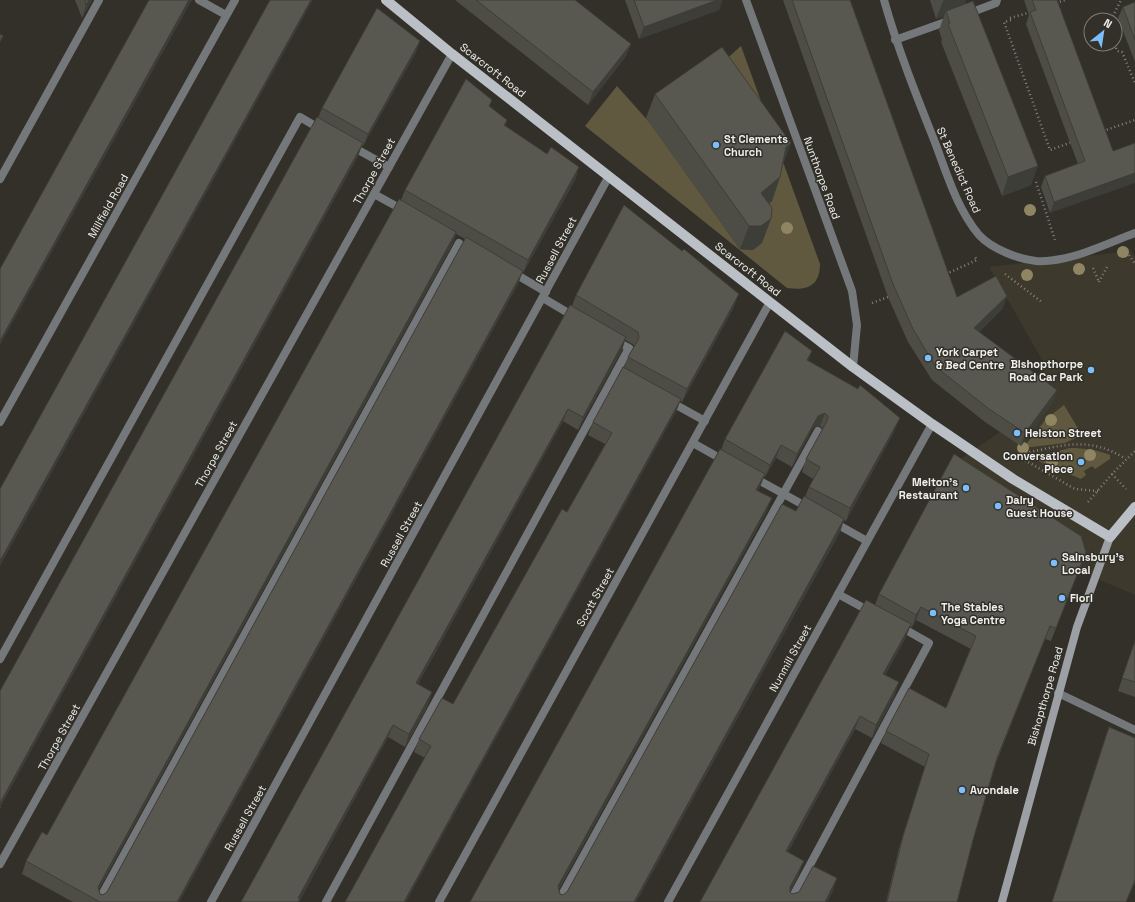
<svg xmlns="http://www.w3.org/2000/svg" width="1135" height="902" font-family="'Space Grotesk',sans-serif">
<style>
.built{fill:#3d392d}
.green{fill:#605940}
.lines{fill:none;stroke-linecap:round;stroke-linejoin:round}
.path{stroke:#84827d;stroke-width:2.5;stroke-dasharray:1 3;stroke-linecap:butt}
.lane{stroke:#75787b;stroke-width:8}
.street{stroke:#75787b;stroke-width:8}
.secondary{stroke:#9ca0a5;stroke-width:8}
.primary{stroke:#bac0c5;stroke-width:10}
.tree{fill:#908562}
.wall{fill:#4d4c45;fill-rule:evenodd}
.shaded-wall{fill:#3e3e38}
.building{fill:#595850;stroke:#3e3e38}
.poi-dot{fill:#7cbef9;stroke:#323029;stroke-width:1.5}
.labels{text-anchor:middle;stroke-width:3;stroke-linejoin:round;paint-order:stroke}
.street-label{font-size:11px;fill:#f1f0ec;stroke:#323029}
.poi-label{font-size:11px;font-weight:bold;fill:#f1f0ec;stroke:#323029;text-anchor:start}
</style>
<rect width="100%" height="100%" fill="#323029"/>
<!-- built -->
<polygon class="built" points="1129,248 1135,257 1135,595 1079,571 1059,620 949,467 1000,432 1045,365 989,267 1123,252"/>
<!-- green -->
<g class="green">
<path d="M741,46L820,264C820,286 807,291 787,288L585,126L617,86L650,123L740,249L753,250L713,71Z"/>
<polygon points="1064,405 1082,435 1065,443 1023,448 1046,419"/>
<path d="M1070,448C1084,448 1097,450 1110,455V459L1095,469L1092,466L1084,471L1086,475L1081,479L1031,458Z"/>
</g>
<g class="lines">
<!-- path -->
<g class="path">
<polyline points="1056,3 1065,0"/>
<polyline points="1010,18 1031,12"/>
<polyline points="1011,20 1004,22 1050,150 1072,142"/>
<polyline points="1111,20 1121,0"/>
<polyline points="1115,44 1117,51 1122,52 1135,83"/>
<polyline points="1103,131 1135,120"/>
<polyline points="1036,182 1055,240"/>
<polyline points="1129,255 1135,264"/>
<polyline points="1093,268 1099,282"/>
<polyline points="946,274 977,260 975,257"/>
<polyline points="1005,274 1043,303"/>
<polyline points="1099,282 1108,265"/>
<polyline points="872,303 888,297"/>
<polyline points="1112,474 1126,489"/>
<path d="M1098,491L1075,489L1021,458L1025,453C1065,445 1089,436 1126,459"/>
<polyline points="1088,502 1112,474 1135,451"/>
</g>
<!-- lane -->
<g class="lane">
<polyline points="199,0 226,15"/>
<polyline points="351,146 389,167"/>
<polyline points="0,179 99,0"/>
<polyline points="374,194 405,211"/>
<polyline points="512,272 546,292"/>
<polyline points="543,298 575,317"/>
<polyline points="614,340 629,348 616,372 620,374"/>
<polyline points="669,401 705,421"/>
<polyline points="693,443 725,461"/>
<polyline points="753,477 809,508"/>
<polyline points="833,522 867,541"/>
<polyline points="838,594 871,612"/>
<polyline points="0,659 300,117 322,130"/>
<polyline points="98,902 459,243"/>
<polyline points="326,902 616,372"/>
<polyline points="558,902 818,431"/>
<polyline points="790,902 929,643 899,626"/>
</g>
<!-- street -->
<g class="street">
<polyline points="746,0 852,291 857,325 853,367"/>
<path d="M884,0C898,50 917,97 936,145C947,175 958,210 979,235C992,249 1018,259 1036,261C1069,263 1105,244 1135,233"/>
<polyline points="967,14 996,3 997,0"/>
<polyline points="895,40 951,20"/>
<polyline points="0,422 235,0"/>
<polyline points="1058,693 1135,730"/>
<polyline points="0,864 452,54"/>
<polyline points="211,902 609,176"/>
<polyline points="439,902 770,302"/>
<polyline points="668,902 932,424"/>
</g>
<!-- secondary -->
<polyline class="secondary" points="1002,902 1077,627 1110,537"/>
<!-- primary -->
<polyline class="primary" points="386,0 452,54 853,367 932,424 1013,479 1110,537 1135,507"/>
</g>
<!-- trees -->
<g class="tree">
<circle cx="1030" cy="210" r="6"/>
<circle cx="787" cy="228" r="6"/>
<circle cx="1123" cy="252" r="6"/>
<circle cx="1079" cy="269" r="6"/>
<circle cx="1027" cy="275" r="6"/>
<circle cx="1051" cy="420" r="6"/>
<circle cx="1023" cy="448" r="6"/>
<circle cx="1090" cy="455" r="6"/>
<circle cx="1052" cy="462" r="6"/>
</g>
<!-- wall -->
<g class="wall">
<polygon points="75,0 92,0 82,18"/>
<polygon points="455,0 575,0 631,44 626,56 588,105"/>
<polygon points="625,0 722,0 719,10 639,39"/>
<polygon points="783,0 850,0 957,297 1007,296 1002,309 979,332 1057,390 1052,403 1021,446 985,422 932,380 908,342 888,297"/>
<polygon points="930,0 966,0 964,4 1031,185 1002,196 941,42 942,40 939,30 944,16 936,19"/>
<polygon points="1024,0 1057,0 1113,151 1050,213 1041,187 1045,176 1078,164 1026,24 1029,15"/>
<polygon points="1135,2 1135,62 1118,18 1123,7"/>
<polygon points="420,41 415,54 363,146 362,145 358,156 0,807 1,807 0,809 0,691 318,118 322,108"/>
<polygon points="655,94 782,167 780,177 772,201 769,204 762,243 753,250 740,249 646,118"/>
<path d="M490,107L507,120L505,126L547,154L579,167L575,180L523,273L522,272L518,284L179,902H73L22,874L26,861L47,835L401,200L405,190ZM456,234L465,239L107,892L103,895L100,894L99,889L452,245Z"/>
<polygon points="576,295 734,307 682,402 680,401 676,412 425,758 414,752 419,739 453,704 567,512 605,444 588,435 593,422 624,367 628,357 634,347 634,345 625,340 622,350 578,430 563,421 418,684 428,705 405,747 388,737 299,902 241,902 572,306"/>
<path d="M808,361L895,430L846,521L844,520L840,532L636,902H470L721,450L725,439ZM820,426L823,429L806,459L802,472L813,479L809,487L805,497L796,511L567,892L563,895L560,894L559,889L767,511L758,491L764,477H765L776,458L792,467L813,428Z"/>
<polygon points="1086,552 1051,641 1045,639 996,763 973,840 957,902 886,902 899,848 925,767 881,743 886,731 946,708 971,649 916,620 912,627 910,627 906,637 885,675 895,695 872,738 855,729 788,852 799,874 790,892 792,894 833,891 827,902 700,902 875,605 879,594"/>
<polygon points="1135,640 1135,697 1118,691"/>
<polygon points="1109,727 1135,883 1126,902 1052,902"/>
</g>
<!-- shaded-wall -->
<g class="shaded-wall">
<polygon points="89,0 92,0 82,18 86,5"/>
<polygon points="189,0 192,0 0,345 0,341"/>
<polygon points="311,0 313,0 0,566 0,561"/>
<polygon points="717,0 722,0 719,10 639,39 644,27"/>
<polygon points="944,0 966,0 963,9 946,11 944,16 936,19 943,1"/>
<polygon points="420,41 415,54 363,146 368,134"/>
<polygon points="631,44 626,56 588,105 593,92"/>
<polygon points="363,143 358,156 0,807 0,803"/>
<polygon points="791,143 782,167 786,147"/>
<polygon points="1038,166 1031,185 1002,196 1008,177"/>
<polygon points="579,167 575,180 523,273 528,260"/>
<polygon points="1135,173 1135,183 1050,213 1054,202"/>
<polygon points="780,177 772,201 753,217 761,193"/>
<polygon points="771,219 762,243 753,250 740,249 749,226"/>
<polygon points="456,232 452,245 93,899 98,887"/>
<polygon points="523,271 518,284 179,902 177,902"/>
<polygon points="739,294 734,307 682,402 687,389"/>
<polygon points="1007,296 1002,309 970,341 974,328"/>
<polygon points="626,337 622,350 578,430 583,417"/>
<polygon points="812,351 807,364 807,360"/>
<polygon points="1057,390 1052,403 1021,446 1025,433"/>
<polygon points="681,399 676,412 406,902 404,902"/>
<polygon points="568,409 563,421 411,696 416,683"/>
<polygon points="825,413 820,426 813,428 792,467 797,454 818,416"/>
<polygon points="900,418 895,430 846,521 850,508"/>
<polygon points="781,445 776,458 765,477 770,465"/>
<polygon points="765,474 760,487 752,502 756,490"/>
<polygon points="772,498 767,511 553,899 558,886"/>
<polygon points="844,519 840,532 636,902 634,902"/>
<polygon points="1086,552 1081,565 1051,641 1056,628"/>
<polygon points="921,607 916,620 912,627 916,615"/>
<polygon points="911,624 906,637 879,686 883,674"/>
<polygon points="1050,626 1045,639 992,771 997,758"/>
<polygon points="899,682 895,695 872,738 876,725"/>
<polygon points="432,692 428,705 405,747 409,734"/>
<polygon points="860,716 855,729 781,864 786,851"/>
<polygon points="393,725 388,737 299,902 297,902 298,898"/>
<polygon points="804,861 799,874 785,900 790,887"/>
<polygon points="837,878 833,891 827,902 825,902"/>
<polygon points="1135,880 1135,883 1126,902"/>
</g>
<!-- building -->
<g class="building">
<polygon points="85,0 89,0 86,5"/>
<polygon points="149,0 189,0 0,341 0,269"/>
<polygon points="270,0 311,0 0,561 0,489"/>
<polygon points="476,0 575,0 631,44 593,92"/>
<polygon points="634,0 717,0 644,27"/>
<polygon points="792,0 850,0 957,297 996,276 1007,296 974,328 1057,390 1025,433 989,409 936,367 913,329 893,284"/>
<polygon points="1032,0 1057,0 1113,151 1135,143 1135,173 1054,202 1045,176 1085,161 1030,12 1036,10"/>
<polygon points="973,1 1038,166 1008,177 948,24 950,23 946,11"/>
<polygon points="1135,2 1135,40 1123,7"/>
<polygon points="377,8 420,41 368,134 322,108"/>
<polygon points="0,34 3,36 0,42"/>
<polygon points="722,47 791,143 786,147 780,177 761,193 772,208 771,219 761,226 749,226 655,94"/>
<polygon points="466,79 492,100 489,106 507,120 504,125 547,154 551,147 579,167 528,260 405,190"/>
<polygon points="317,117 363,143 0,803 0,691"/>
<polygon points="399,199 456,232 98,887 100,894 103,895 107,892 466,237 523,271 177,902 100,902 26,861 42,832 47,835"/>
<polygon points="624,205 682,251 684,249 739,294 687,389 628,357 639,338 638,332 576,295"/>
<polygon points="570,305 626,337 583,417 568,409 416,683 432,692 409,734 393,725 298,898 300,899 298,902 241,902"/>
<polygon points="785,331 812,351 807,360 858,389 860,385 900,418 850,508 809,487 820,467 806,459 827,421 828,416 825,413 818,416 797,454 781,445 770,465 725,439"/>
<polygon points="623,367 681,399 404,902 345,902 431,746 419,739 442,698 453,704 562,509 567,512 612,433 593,422"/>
<polygon points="720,449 765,474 756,490 772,498 558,886 560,894 563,895 567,892 782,504 796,511 804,496 844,519 634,902 470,902"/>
<polygon points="954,454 1081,536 1086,552 1056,628 1050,626 997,758 973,840 957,902 887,902 903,836 929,754 886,731 909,688 946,708 976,636 921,607 916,615 879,594"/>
<polygon points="866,600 911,624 883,674 899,682 876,725 860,716 786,851 804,861 790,887 790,892 792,894 799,892 813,866 837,878 825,902 700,902"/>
<polygon points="1135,641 1135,682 1122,678"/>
<polygon points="1109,727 1135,738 1135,880 1126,902 1052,902"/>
</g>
<!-- markers -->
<g class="poi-dot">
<circle cx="716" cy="145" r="4"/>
<circle cx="928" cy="358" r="4"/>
<circle cx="1091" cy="370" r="4"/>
<circle cx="1017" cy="433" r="4"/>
<circle cx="1081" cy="462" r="4"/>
<circle cx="966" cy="488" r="4"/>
<circle cx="998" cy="506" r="4"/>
<circle cx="1054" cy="563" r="4"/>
<circle cx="1062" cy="598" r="4"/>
<circle cx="933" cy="613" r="4"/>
<circle cx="962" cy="790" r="4"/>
</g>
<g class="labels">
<!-- street labels -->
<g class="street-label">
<text transform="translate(493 70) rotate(38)" y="4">Scarcroft Road</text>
<text transform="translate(959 170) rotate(66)" y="4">St Benedict Road</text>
<text transform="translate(374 171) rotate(-61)" y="4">Thorpe Street</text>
<text transform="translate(822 178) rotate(70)" y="4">Nunthorpe Road</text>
<text transform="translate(108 206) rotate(-61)" y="4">Millfield Road</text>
<text transform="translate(556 250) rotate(-62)" y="4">Russell Street</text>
<text transform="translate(748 269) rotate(38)" y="4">Scarcroft Road</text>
<text transform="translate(216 454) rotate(-61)" y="4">Thorpe Street</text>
<text transform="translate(401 534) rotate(-61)" y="4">Russell Street</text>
<text transform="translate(595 597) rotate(-61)" y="4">Scott Street</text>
<text transform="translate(790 658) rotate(-61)" y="4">Nunmill Street</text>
<text transform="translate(1045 696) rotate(-74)" y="4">Bishopthorpe Road</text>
<text transform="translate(59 737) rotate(-61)" y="4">Thorpe Street</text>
<text transform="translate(245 818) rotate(-61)" y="4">Russell Street</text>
</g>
<!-- poi labels -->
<g class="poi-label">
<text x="724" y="143">St Clements<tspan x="724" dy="13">Church</tspan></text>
<text x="936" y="356">York Carpet<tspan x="936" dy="13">&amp; Bed Centre</tspan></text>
<text x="1083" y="368" text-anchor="end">Bishopthorpe<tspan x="1083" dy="13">Road Car Park</tspan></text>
<text x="1025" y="437">Helston Street</text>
<text x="1073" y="460" text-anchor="end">Conversation<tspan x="1073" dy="13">Piece</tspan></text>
<text x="958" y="486" text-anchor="end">Melton's<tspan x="958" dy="13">Restaurant</tspan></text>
<text x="1006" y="504">Dairy<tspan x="1006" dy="13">Guest House</tspan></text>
<text x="1062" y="561">Sainsbury's<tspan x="1062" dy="13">Local</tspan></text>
<text x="1070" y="602">Flori</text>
<text x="941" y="611">The Stables<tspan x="941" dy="13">Yoga Centre</tspan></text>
<text x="970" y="794">Avondale</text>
</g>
</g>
<!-- north arrow -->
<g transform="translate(1103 32) rotate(30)"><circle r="19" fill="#323029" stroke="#7e7d77"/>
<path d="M0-3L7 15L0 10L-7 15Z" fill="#7cbef9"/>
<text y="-6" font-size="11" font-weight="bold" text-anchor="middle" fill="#f1f0ec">N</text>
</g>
</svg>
